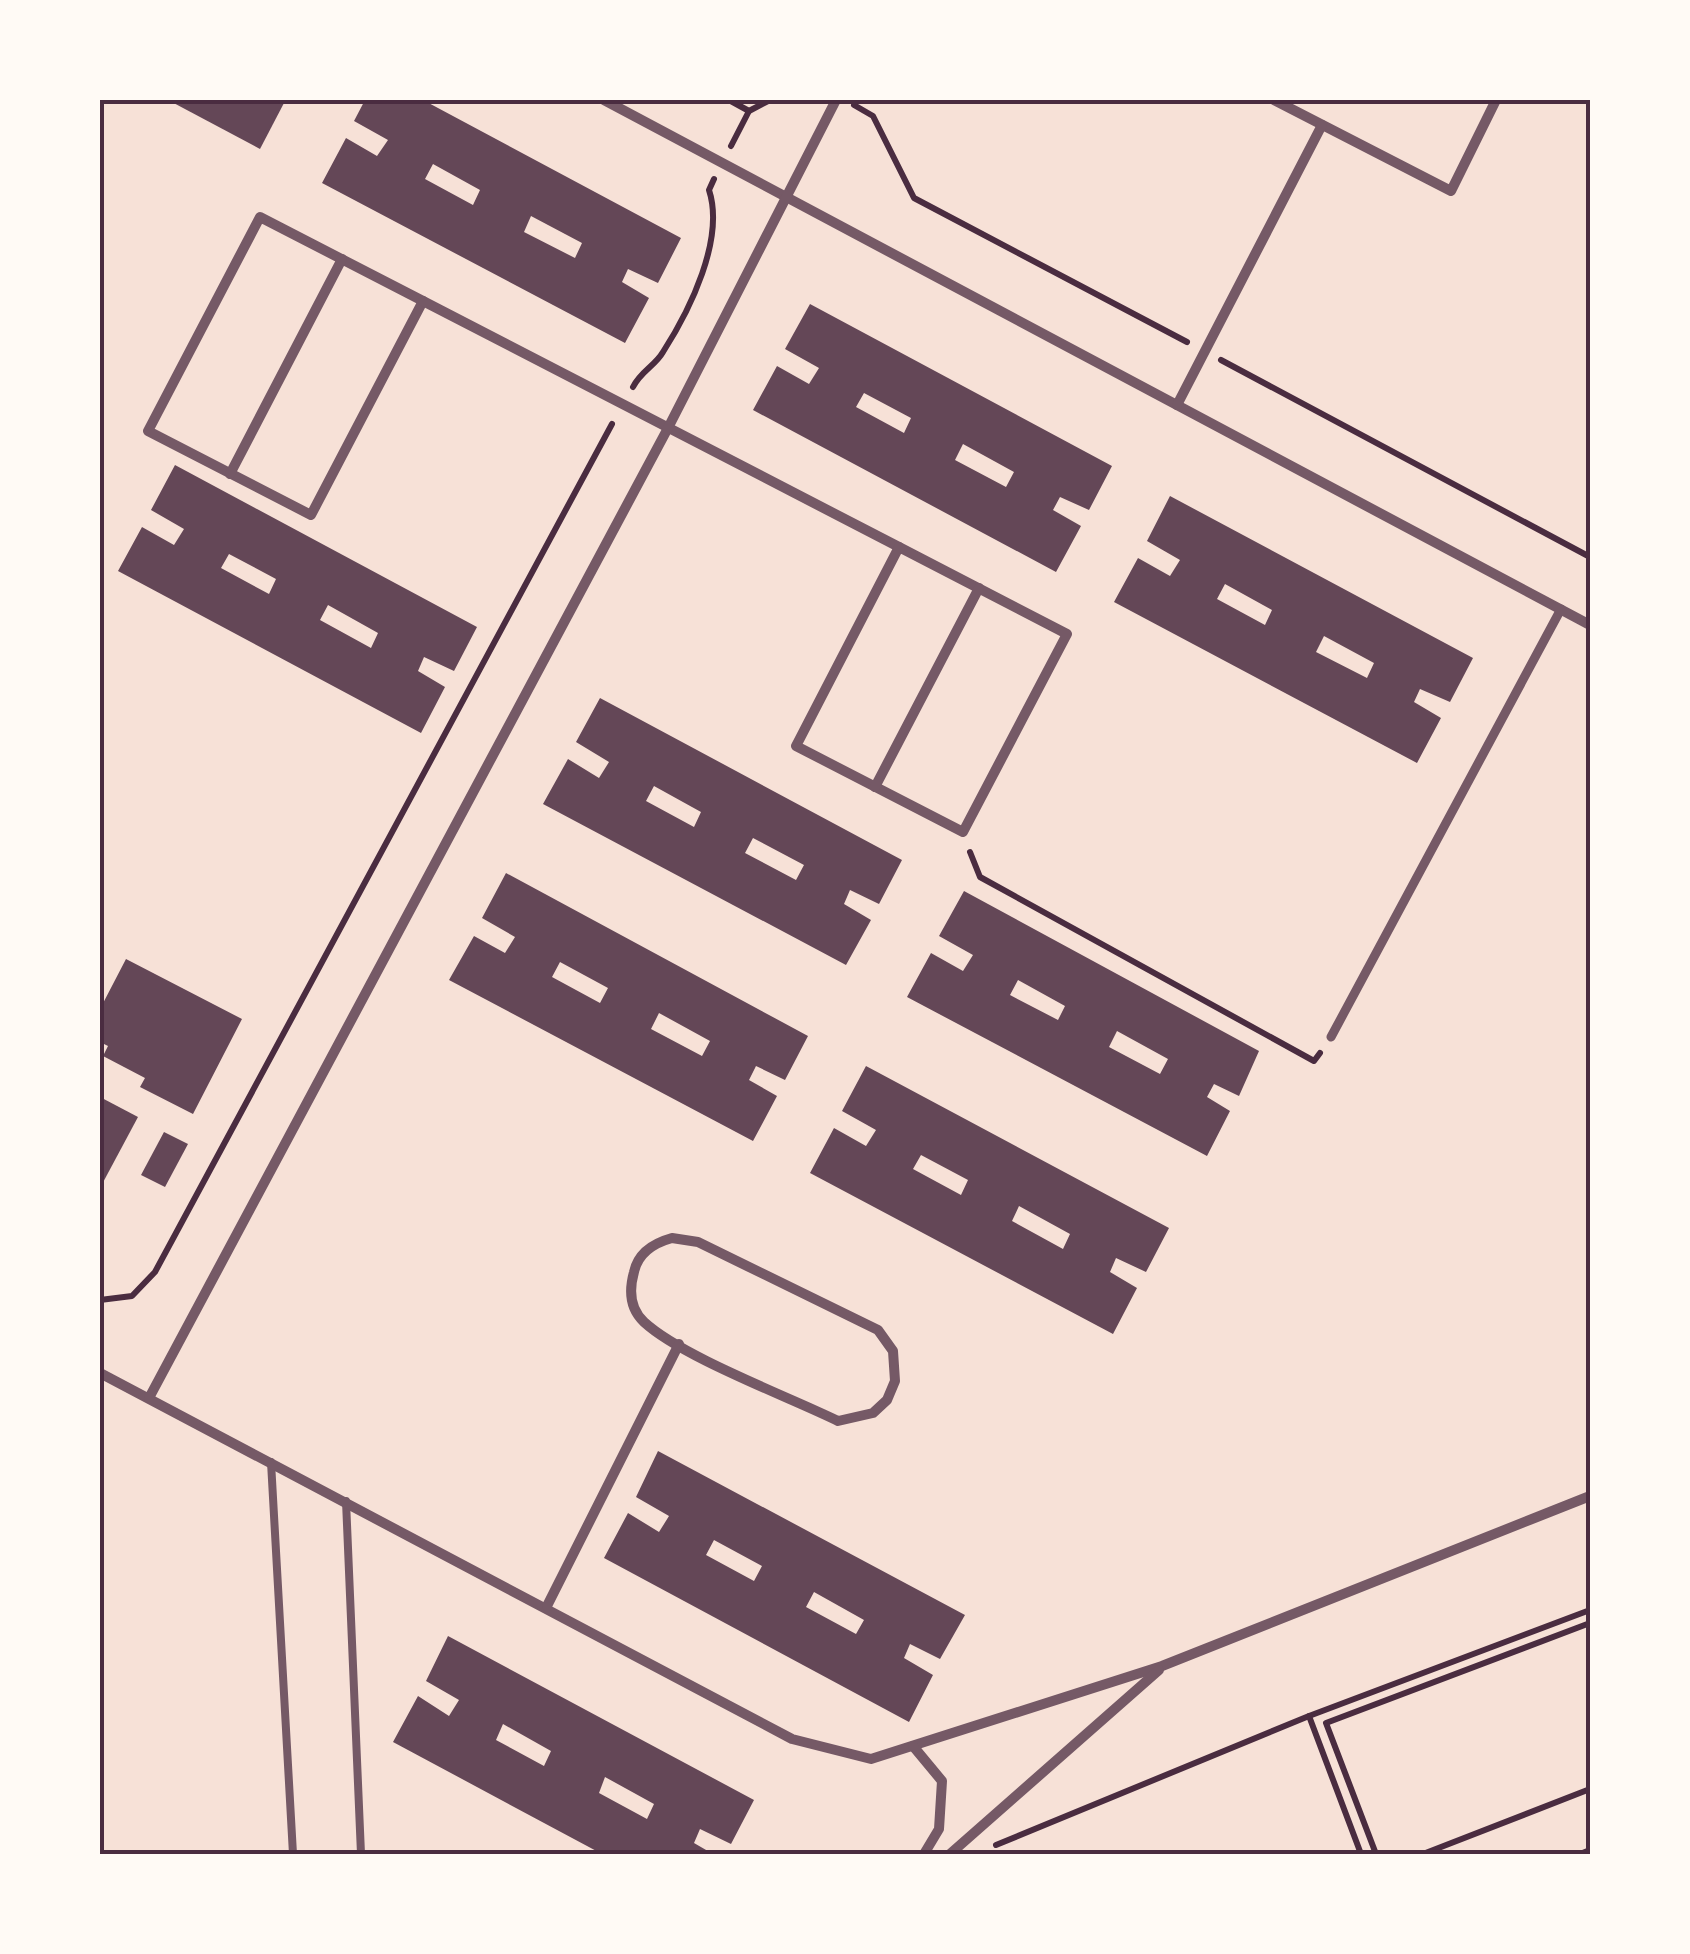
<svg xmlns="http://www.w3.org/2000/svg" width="1690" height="1954" font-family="'Roboto Condensed',sans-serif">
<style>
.building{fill:#644757;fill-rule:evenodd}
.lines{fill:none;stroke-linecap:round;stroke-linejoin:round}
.path{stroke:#4a2c40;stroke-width:6}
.service{stroke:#755966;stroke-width:8}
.pedestrian{stroke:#755966;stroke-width:9}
.minor{stroke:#755966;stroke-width:10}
.neatline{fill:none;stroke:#4a2c40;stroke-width:4}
</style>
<rect width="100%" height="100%" fill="#f7e1d7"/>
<!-- building -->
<g class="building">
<polygon points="168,100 278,100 284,103 260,149"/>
<path d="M365,100H423L681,238L658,283L628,269L622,282L649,298L625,343L322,183L346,138L377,156L388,140L354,121ZM433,164L480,190L473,205L425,179ZM531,216L582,243L575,258L524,232Z"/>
<path d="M810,304L1112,466L1089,510L1060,497L1053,510L1081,526L1056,572L753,410L777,366L809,384L819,368L785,349ZM864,393L911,418L904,433L856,407ZM963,444L1014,472L1006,487L955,460Z"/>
<path d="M175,465L477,627L454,671L424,657L418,671L445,687L421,733L118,571L142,527L174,545L184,529L151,510ZM229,554L276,579L269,594L221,568ZM328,605L378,633L371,648L320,620Z"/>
<path d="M1170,496L1473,658L1450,702L1420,689L1414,702L1441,718L1417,763L1114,602L1138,558L1170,576L1180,560L1147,541ZM1225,584L1272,610L1265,625L1217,599ZM1324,636L1374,663L1367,678L1316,652Z"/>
<path d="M600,698L902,860L879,904L850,890L844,904L871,920L846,965L543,804L568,759L599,778L609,762L576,742ZM654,786L701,812L694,827L646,801ZM753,838L804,865L796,880L745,853Z"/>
<path d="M506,873L808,1036L785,1080L756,1066L749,1080L777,1096L753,1141L449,980L474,936L505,953L515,937L482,918ZM560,962L608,988L600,1003L552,977ZM659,1013L710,1041L702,1056L651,1029Z"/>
<path d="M964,891L1259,1051L1239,1096L1214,1084L1207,1097L1230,1111L1207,1156L907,997L931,953L963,971L973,955L939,936ZM1018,980L1065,1006L1058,1020L1010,995ZM1117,1031L1168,1059L1160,1074L1109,1047Z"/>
<polygon points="126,959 242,1019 193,1114 140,1087 145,1078 103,1056 108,1046 100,1042 100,1009"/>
<path d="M866,1066L1169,1228L1146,1272L1116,1258L1110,1272L1137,1288L1113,1334L810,1173L834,1128L866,1146L876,1130L842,1111ZM921,1155L968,1180L961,1195L913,1169ZM1019,1206L1070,1234L1063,1249L1012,1221Z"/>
<polygon points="100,1097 138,1117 100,1188"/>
<polygon points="164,1132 188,1144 165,1187 141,1175"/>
<path d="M658,1451L965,1615L940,1659L910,1644L904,1658L933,1675L909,1722L604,1558L628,1513L659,1532L669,1516L636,1497ZM714,1540L762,1566L754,1581L706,1555ZM814,1592L864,1620L856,1634L806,1607Z"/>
<path d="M448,1636L754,1800L731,1844L700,1829L694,1843L713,1854H602L393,1742L418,1696L449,1716L459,1700L426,1681ZM503,1724L551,1751L544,1766L496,1740ZM605,1777L654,1804L647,1819L599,1793Z"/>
</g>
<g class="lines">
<!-- path -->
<g class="path">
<polyline points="729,100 749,111"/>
<polyline points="854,105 873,116 914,198 1187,342"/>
<polyline points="731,146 749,111 770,100"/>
<polyline points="1221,360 1590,557"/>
<path d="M633,387C641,371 655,366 663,352C690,310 725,239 709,190L714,179"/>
<polyline points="970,852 980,877 1314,1061 1320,1053"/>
<polyline points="100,1300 132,1296 155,1272 612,424"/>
<polyline points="1309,1716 1361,1854"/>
<polyline points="996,1845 1309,1716 1590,1610"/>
<polyline points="1376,1854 1326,1723 1590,1623"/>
<polyline points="1423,1854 1590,1789"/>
<polyline points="1580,1854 1590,1850"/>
</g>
<!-- service -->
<g class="service">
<polyline points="271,1462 293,1854"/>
<polyline points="346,1501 361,1854"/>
</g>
<!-- pedestrian -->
<polyline class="pedestrian" points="1331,1037 1561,609"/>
<!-- minor -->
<g class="minor">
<polyline points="604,100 1590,625"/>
<polyline points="1274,100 1451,191 1496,100"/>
<polygon points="260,217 423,301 311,515 148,431"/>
<polyline points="423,301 899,547"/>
<polyline points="1177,405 1322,125"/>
<polyline points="230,474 342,259"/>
<polygon points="899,547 1067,634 963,832 796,746"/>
<polyline points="875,787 979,588"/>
<path d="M672,1238L698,1242L878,1330L893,1351L895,1381L887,1400L873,1413L838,1421C787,1396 682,1357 644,1322C629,1308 629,1290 634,1272C638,1253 654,1243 672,1238Z"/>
<polyline points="100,1373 792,1739 871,1759 1162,1666 1590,1496"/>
<polyline points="149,1398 668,428 836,100"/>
<polyline points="547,1606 679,1344"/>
<polyline points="913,1746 942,1781 939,1829 924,1854"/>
<polyline points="950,1854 1159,1670"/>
</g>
</g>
<!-- border -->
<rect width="1690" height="1954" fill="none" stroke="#fffaf5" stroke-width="205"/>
<rect x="102" y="102" width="1486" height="1750" class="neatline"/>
</svg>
